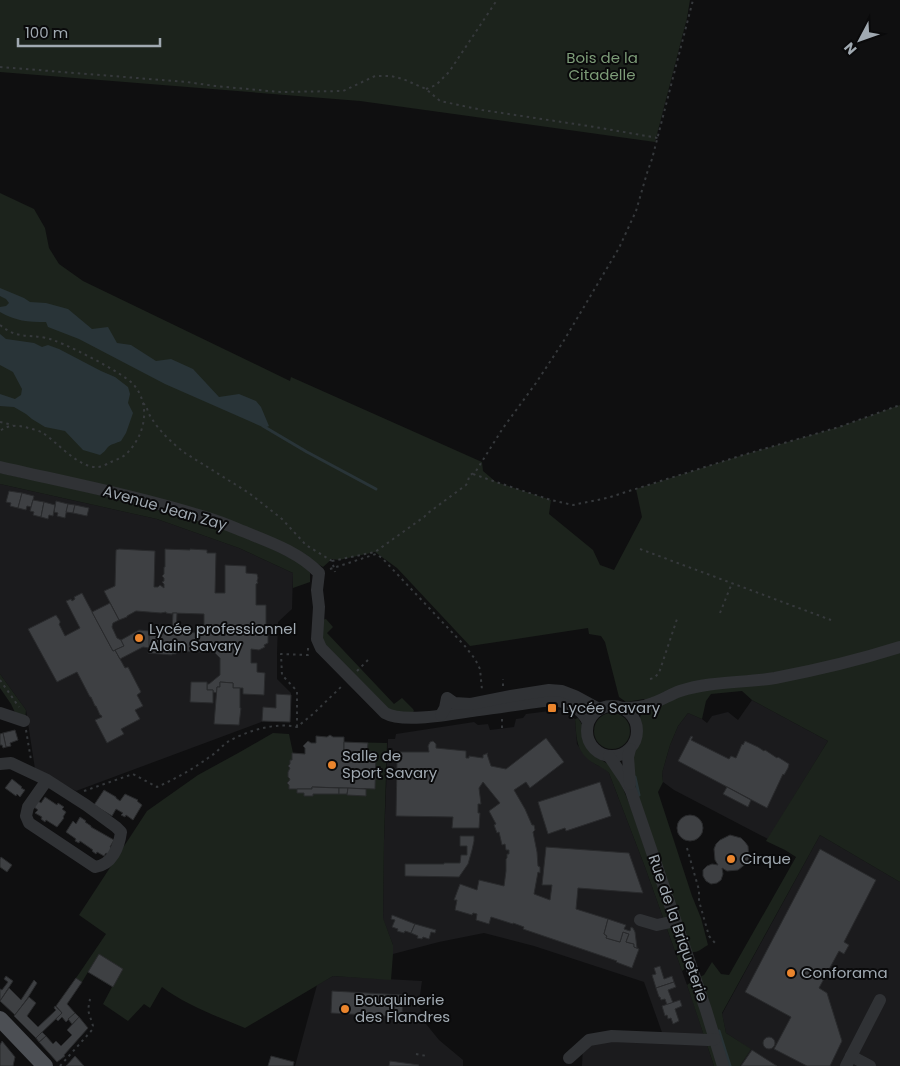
<svg xmlns="http://www.w3.org/2000/svg" width="900" height="1066" font-family="Poppins,sans-serif">
<style>
.built{fill:#1b1b1d}
.green{fill:#1c231c}
.water{fill:#293438}
.lines{fill:none;stroke-linecap:round;stroke-linejoin:round}
.stream{stroke:#293438;stroke-width:3}
.building{fill:#3e4043;stroke:#292a2c}
.path{stroke:#36393c;stroke-width:2;stroke-dasharray:2.5 4;stroke-linecap:butt}
.minor{stroke:#303235;stroke-width:12}
.major{stroke:#4c4f54;stroke-width:16}
.poi-dot{fill:#ea852d;stroke:#0a0a0b;stroke-width:2}
.labels{text-anchor:middle;stroke-width:4;stroke-linejoin:round;paint-order:stroke}
.park-label{font-size:15px;fill:#7d9c78;stroke:#0a0a0b}
.street-label{font-size:15px;fill:#a0a9b1;stroke:#0a0a0b}
.poi-label{font-size:15px;fill:#a0a9b1;stroke:#0a0a0b;text-anchor:start}
</style>
<rect width="100%" height="100%" fill="#0f0f10"/>
<!-- built -->
<g class="built">
<polygon points="0,484 157,519 239,548 293,573 292,609 278,622 277,654 277,679 291,693 290,722 264,721 76,791 35,769 26,710 0,674"/>
<polygon points="752,700 828,741 768,839 674,790 663,782 662,773 670,745 678,726 688,713 702,719 707,723 712,716 728,712 738,720"/>
<polygon points="565,709 575,719 577,744 584,754 595,764 605,769 609,773 645,867 692,999 714,1066 582,1066 583,1045 589,1040 664,1038 644,982 534,946 484,933 439,942 393,954 393,945 383,919 384,840 388,739 395,739 396,734 474,722 478,725 488,724 490,730 514,727 516,719 523,718 526,714"/>
<polygon points="820,835 900,882 900,1066 740,1066 750,1049 726,1033 722,1014"/>
<polygon points="333,976 422,981 419,1002 422,1019 439,1040 463,1060 463,1066 295,1066 317,985"/>
</g>
<!-- green -->
<g class="green">
<polygon points="0,0 690,0 687,18 655,142 360,101 0,72"/>
<path d="M0,193L34,209L45,228L49,248L59,264L83,281L290,381L291,377L482,462L483,471L496,482L551,500L549,514L593,550L600,565L614,570L642,517L636,489L743,455L839,427L900,405V882L820,835L722,1013L726,1033L751,1049L740,1066H714L687,985L695,979L704,975L712,962L721,974L729,975L796,857L785,850L766,841L828,741L752,700L742,691L711,694L706,701L702,719L688,713L678,726L670,745L662,773L663,782L658,792L692,896L701,918L708,945C699,950 699,953 688,952L633,780L630,749L636,740L637,735V723L641,715L652,704L644,699L626,702L619,697L605,642L601,636L589,634L588,628L470,646L397,568L375,552L339,560L332,559L323,567L275,539L0,463Z"/>
<polygon points="0,473 71,488 198,520 233,531 295,560 307,568 310,573 310,582 293,588 293,573 239,548 157,519 0,484"/>
<polygon points="326,619 333,627 327,633 394,704 402,698 413,709 414,711 412,713 392,713 322,641 321,620"/>
<polygon points="0,674 26,710 25,721 21,725 11,704 0,688"/>
<circle cx="612" cy="731" r="18"/>
<path d="M578,718L583,726L584,742L593,755L613,767L622,786L631,808L686,968L682,971L645,867L609,773C605,769 600,767 595,764C575,752 577,739 575,719Z"/>
<path d="M273,733L289,734L293,753L305,754V748L303,746L308,741L311,743H316V736L327,737L330,735L333,737H344V742L387,743L384,840L383,918L393,945V954L391,980L333,976L245,1028C216,1016 186,1005 162,987L150,1008L144,1004L128,1021L103,1004L112,987L88,972L82,982L76,978L106,934L79,915L147,811L198,775L240,752Z"/>
</g>
<!-- water -->
<g class="water">
<path d="M0,288L24,298L30,302L46,303L68,309L92,329L108,327L117,343L131,345L156,361L171,359L193,369L219,397L239,394L256,401L261,407L269,426L265,428L165,384L79,339L48,327L46,322C28,322 15,321 0,312V307L6,306L9,303L6,299L0,296Z"/>
<path d="M0,334L6,339L34,343L42,347L48,345L59,349L101,371L115,377L128,387L130,394L128,403L133,413L126,433L121,441C117,443 111,444 108,447C105,451 104,452 100,455L83,450L65,431L45,427L32,419L26,414L14,407L0,406V394L15,399L21,395L22,389L13,372L0,365Z"/>
</g>
<g class="lines">
<!-- stream -->
<g class="stream">
<polyline points="263,426 307,452 376,489"/>
<polyline points="635,777 639,795"/>
<polyline points="719,1031 730,1066"/>
</g>
</g>
<!-- building -->
<g class="building">
<polygon points="9,491 22,493 18,508 10,506 11,503 6,502"/>
<polygon points="22,493 34,496 31,507 27,506 26,510 18,508"/>
<polygon points="33,500 44,502 41,517 33,515 34,512 30,511"/>
<polygon points="56,501 68,504 65,518 57,516 58,513 54,512"/>
<polygon points="44,502 55,505 53,516 49,515 48,519 41,517"/>
<polygon points="68,504 75,505 73,513 66,512"/>
<polygon points="75,505 89,508 87,516 73,513"/>
<polygon points="119,549 155,551 154,587 158,587 160,585 164,588 164,584 162,582 164,581 164,578 162,576 164,574 164,567 165,567 165,549 190,550 190,549 207,550 207,553 216,553 215,593 225,593 225,565 246,566 246,573 257,574 258,578 257,581 258,583 256,584 256,605 266,605 266,629 264,631 268,633 268,643 264,645 265,647 259,650 251,649 251,663 257,663 257,672 265,673 264,695 243,694 243,688 233,688 233,683 220,682 220,687 217,687 217,693 213,692 213,690 207,690 207,684 209,684 220,675 220,658 212,650 212,646 203,646 203,652 176,651 176,654 172,654 172,655 148,653 149,631 204,633 204,614 172,613 172,614 166,613 166,612 161,613 136,611 127,616 127,617 119,620 104,591 115,586 116,550"/>
<polygon points="82,593 113,651 115,650 125,668 128,667 141,692 137,695 143,706 135,710 140,719 121,729 124,734 107,743 95,720 102,717 101,715 100,715 96,706 95,706 91,697 90,697 77,672 57,682 28,629 56,615 60,621 60,623 59,624 65,636 80,628 66,601 71,599 72,601 75,599 74,597"/>
<polygon points="110,603 119,620 113,623 112,627 117,638 121,640 124,646 113,651 92,612"/>
<polygon points="173,613 177,613 176,632 172,631"/>
<polygon points="139,630 149,631 149,648 143,647 120,659 115,650 124,646 121,640"/>
<polygon points="191,682 207,682 207,690 213,690 213,703 190,702"/>
<polygon points="220,682 233,683 233,688 240,688 240,708 241,708 239,725 214,724 217,687 220,687"/>
<polygon points="276,694 291,695 290,722 262,721 263,707 276,708"/>
<polygon points="15,730 18,740 10,743 11,746 6,747 3,733"/>
<polygon points="3,733 6,747 3,748 2,745 0,745 0,734"/>
<polygon points="330,735 333,737 344,737 344,751 376,752 375,789 312,787 312,789 289,789 289,785 287,783 289,781 290,779 288,777 288,772 290,768 288,766 290,764 290,760 292,760 292,753 305,754 305,748 303,746 308,741 311,743 316,743 316,736 327,737"/>
<polygon points="691,736 693,737 691,740 729,759 731,756 736,758 742,744 743,745 745,741 758,747 764,751 765,750 777,758 778,757 789,764 788,768 784,775 783,774 767,808 678,761"/>
<polygon points="546,738 564,762 530,788 526,782 514,790 525,809 532,825 534,825 535,830 533,832 537,852 538,866 540,867 540,873 538,872 534,894 550,900 552,885 542,885 546,847 629,853 643,893 578,888 576,909 608,919 604,934 607,936 606,938 620,942 623,932 629,934 626,942 634,944 634,947 639,949 632,968 616,962 617,961 523,929 524,927 513,923 513,924 491,917 489,924 476,920 477,914 473,913 472,915 455,910 457,900 454,900 460,884 477,890 479,880 504,886 506,871 506,859 507,858 507,854 509,854 509,850 506,850 505,844 502,845 499,832 497,833 494,825 496,824 489,811 500,803 483,782 479,788 481,804 478,804 478,813 480,813 479,828 452,828 453,817 396,816 397,760 400,760 400,752 429,752 428,746 430,742 433,741 436,744 436,748 466,751 466,758 469,758 469,756 483,758 483,755 488,753 487,754 491,766 506,769"/>
<polygon points="344,742 368,743 367,752 344,751"/>
<polygon points="12,779 22,787 21,788 25,790 20,797 17,794 16,796 5,788"/>
<polygon points="600,782 611,816 566,831 565,828 548,834 538,802"/>
<polygon points="312,787 339,788 339,794 313,794 313,796 304,796 304,793 297,793 297,789 312,789"/>
<polygon points="727,787 751,800 748,807 723,794"/>
<polygon points="339,788 348,788 347,794 339,794"/>
<polygon points="348,788 366,789 366,796 347,795"/>
<polygon points="104,790 116,797 116,798 120,801 125,794 138,800 137,801 142,805 133,820 126,815 125,817 121,815 123,813 116,809 112,816 94,805"/>
<polygon points="45,797 57,805 58,803 64,807 62,809 66,812 63,817 64,818 57,827 46,820 45,822 41,819 42,817 35,813 38,810 34,807 38,801 41,803"/>
<circle cx="690" cy="828" r="13"/>
<polygon points="80,817 86,821 85,822 91,826 91,827 114,840 110,847 113,849 109,855 106,853 104,856 97,852 96,854 92,851 93,850 80,841 79,843 75,841 76,839 66,832 73,821 76,824"/>
<polygon points="730,835 741,838 745,842 748,846 749,858 747,863 738,870 727,871 722,868 723,874 721,880 717,883 711,884 706,881 703,876 703,870 707,866 712,864 718,865 715,860 714,849 716,844 720,840"/>
<polygon points="460,836 474,836 474,841 472,850 468,864 459,877 405,876 405,864 444,864 444,863 460,863 461,855 467,855 467,846 460,846"/>
<polygon points="820,849 876,880 844,942 849,945 844,954 839,951 819,988 827,993 842,1041 830,1066 807,1066 774,1049 791,1017 745,992"/>
<polygon points="1,857 12,865 7,872 0,867 0,859"/>
<polygon points="392,915 415,924 411,933 405,931 404,933 397,931 398,929 392,927 395,920 391,919"/>
<polygon points="608,919 626,925 624,929 630,931 631,927 633,928 635,932 637,948 634,947 634,944 626,942 629,934 623,932 620,942 606,938 607,936 604,934"/>
<polygon points="415,924 436,930 435,933 431,932 429,939 423,937 422,939 417,938 418,936 411,933"/>
<polygon points="99,954 123,969 113,987 88,972"/>
<polygon points="660,966 664,979 672,976 674,982 656,988 652,975 656,974 654,968"/>
<polygon points="6,976 13,981 0,1001 0,989 2,990 8,982 4,979"/>
<polygon points="76,978 82,982 67,1004 75,1013 66,1022 62,1017 58,1021 56,1019 62,1013 56,1006"/>
<polygon points="34,980 37,983 27,999 15,1015 0,1001 9,988 21,1000"/>
<polygon points="674,982 676,987 668,990 673,1003 667,1005 665,999 661,1000 660,997 659,997 656,988"/>
<polygon points="332,991 403,995 402,1017 331,1013"/>
<polygon points="29,997 36,1003 27,1016 38,1027 56,1010 54,1008 55,1006 62,1013 36,1038 14,1016"/>
<polygon points="680,1000 682,1006 675,1009 679,1021 673,1024 671,1018 668,1019 667,1015 665,1016 662,1006"/>
<polygon points="75,1013 79,1017 72,1024 68,1019"/>
<polygon points="79,1017 88,1028 64,1055 65,1056 57,1062 39,1042 46,1036 53,1044 56,1041 61,1046 72,1035 67,1030"/>
<polygon points="42,1032 46,1036 39,1042 36,1038"/>
<circle cx="769" cy="1043" r="6"/>
<polygon points="2,1041 15,1057 13,1066 0,1066 0,1045"/>
<polygon points="752,1050 777,1066 741,1066"/>
<polygon points="75,1056 84,1066 66,1066"/>
<polygon points="271,1056 294,1062 293,1066 268,1066"/>
<polygon points="390,1061 419,1065 418,1066 389,1066"/>
</g>
<g class="lines">
<!-- path -->
<g class="path">
<polyline points="0,67 187,82 215,86 280,92 343,91 375,76 391,76 403,79 426,89 440,101 482,110 595,127 658,138"/>
<polyline points="426,89 436,85 449,72 497,0"/>
<path d="M0,325C17,339 27,334 46,338C62,341 123,373 133,384C152,405 145,437 125,455C121,458 116,460 111,462C107,464 102,467 97,467C79,468 58,443 43,433C38,430 31,429 25,427C16,425 8,425 0,431"/>
<path d="M143,403C148,407 147,412 151,417C158,430 173,444 185,453L249,493L282,519L306,545L332,561L335,572"/>
<polyline points="0,422 13,425"/>
<polyline points="473,474 496,482 551,500 573,505 607,498 743,455 839,427 900,405"/>
<polyline points="640,549 831,620"/>
<polyline points="332,561 375,552 424,517 428,513 466,485 468,482 469,476 476,471 503,428 536,383 563,342 619,248 636,211 647,173 652,159 693,0"/>
<polyline points="330,569 376,554 382,558 464,645 475,659 480,669 482,690"/>
<polyline points="720,613 732,583"/>
<polyline points="357,671 370,658"/>
<polyline points="650,679 654,678 659,673 677,619"/>
<polyline points="0,680 19,707"/>
<polyline points="503,686 503,679"/>
<polyline points="297,727 297,691 282,675 281,654 308,655 308,647"/>
<polyline points="502,728 502,718"/>
<polyline points="26,730 31,760"/>
<path d="M84,791L133,774L157,787C175,779 193,769 208,758C215,754 220,748 226,743C246,731 274,722 297,727L313,714L343,685"/>
<polyline points="687,848 699,890 699,901 709,936 715,943"/>
<polyline points="416,1054 427,1056"/>
<polyline points="60,1066 92,1030 93,1026 88,1010 90,999"/>
</g>
<!-- minor -->
<g class="minor">
<path d="M0,467C70,483 142,497 211,519C224,523 237,529 250,534C275,544 301,554 319,573L317,590L319,607L317,639L321,648L385,713C404,724 456,713 479,710C504,707 530,702 555,700C570,703 581,708 588,722"/>
<circle cx="612" cy="731" r="25"/>
<path d="M623,708C633,708 643,707 653,703C662,700 671,694 680,691C711,681 744,683 775,678C817,670 859,660 900,647"/>
<polyline points="0,713 24,721"/>
<polyline points="441,715 445,708 447,698 454,703 471,704 511,696 549,690 562,691 575,696 599,709"/>
<polyline points="609,756 624,778 631,791 706,1010 723,1066"/>
<path d="M0,764L11,763L47,780L86,805L116,827L121,832C119,847 112,865 95,867L29,823L26,816L28,807L47,780"/>
<polyline points="630,784 628,757 630,749"/>
<polyline points="640,920 657,925 675,921"/>
<polyline points="851,1056 870,1066"/>
<polyline points="569,1058 589,1040 612,1036 685,1039 708,1040 715,1039"/>
<polyline points="846,1066 880,1000"/>
</g>
<!-- major -->
<polyline class="major" points="0,1019 45,1066"/>
</g>
<!-- markers -->
<g class="poi-dot">
<circle cx="139" cy="638" r="5"/>
<rect x="547" y="703" width="10" height="10" rx="2.5"/>
<circle cx="332" cy="765" r="5"/>
<circle cx="731" cy="859" r="5"/>
<circle cx="791" cy="973" r="5"/>
<circle cx="345" cy="1009" r="5"/>
</g>
<g class="labels">
<!-- park labels -->
<g class="park-label">
<text x="602" y="63">Bois de la<tspan x="602" dy="17">Citadelle</tspan></text>
</g>
<!-- street labels -->
<g class="street-label">
<text transform="translate(165 508) rotate(16)" y="5">Avenue Jean Zay</text>
<text transform="translate(678 928) rotate(71)" y="5">Rue de la Briqueterie</text>
</g>
<!-- poi labels -->
<g class="poi-label">
<text x="149" y="634">Lycée professionnel<tspan x="149" dy="17">Alain Savary</tspan></text>
<text x="562" y="713">Lycée Savary</text>
<text x="342" y="761">Salle de<tspan x="342" dy="17">Sport Savary</tspan></text>
<text x="741" y="864">Cirque</text>
<text x="801" y="978">Conforama</text>
<text x="355" y="1005">Bouquinerie<tspan x="355" dy="17">des Flandres</tspan></text>
</g>
</g>
<!-- north arrow -->
<g transform="translate(860 40) rotate(229)" stroke="#0a0a0b" stroke-width="4" paint-order="stroke">
<path d="M0-4L9 19L0 12L-9 19Z" fill="#a0a9b1"/>
<text y="-8" font-size="14" font-weight="bold" text-anchor="middle" fill="#a0a9b1">N</text>
</g>
<!-- scale -->
<path d="M18 38v8h142v-8" fill="none" stroke="#a0a9b1" stroke-width="2.5"/>
<text x="25" y="38" font-size="15" fill="#a0a9b1" stroke="#0a0a0b" stroke-width="4" paint-order="stroke">100 m</text>
</svg>
